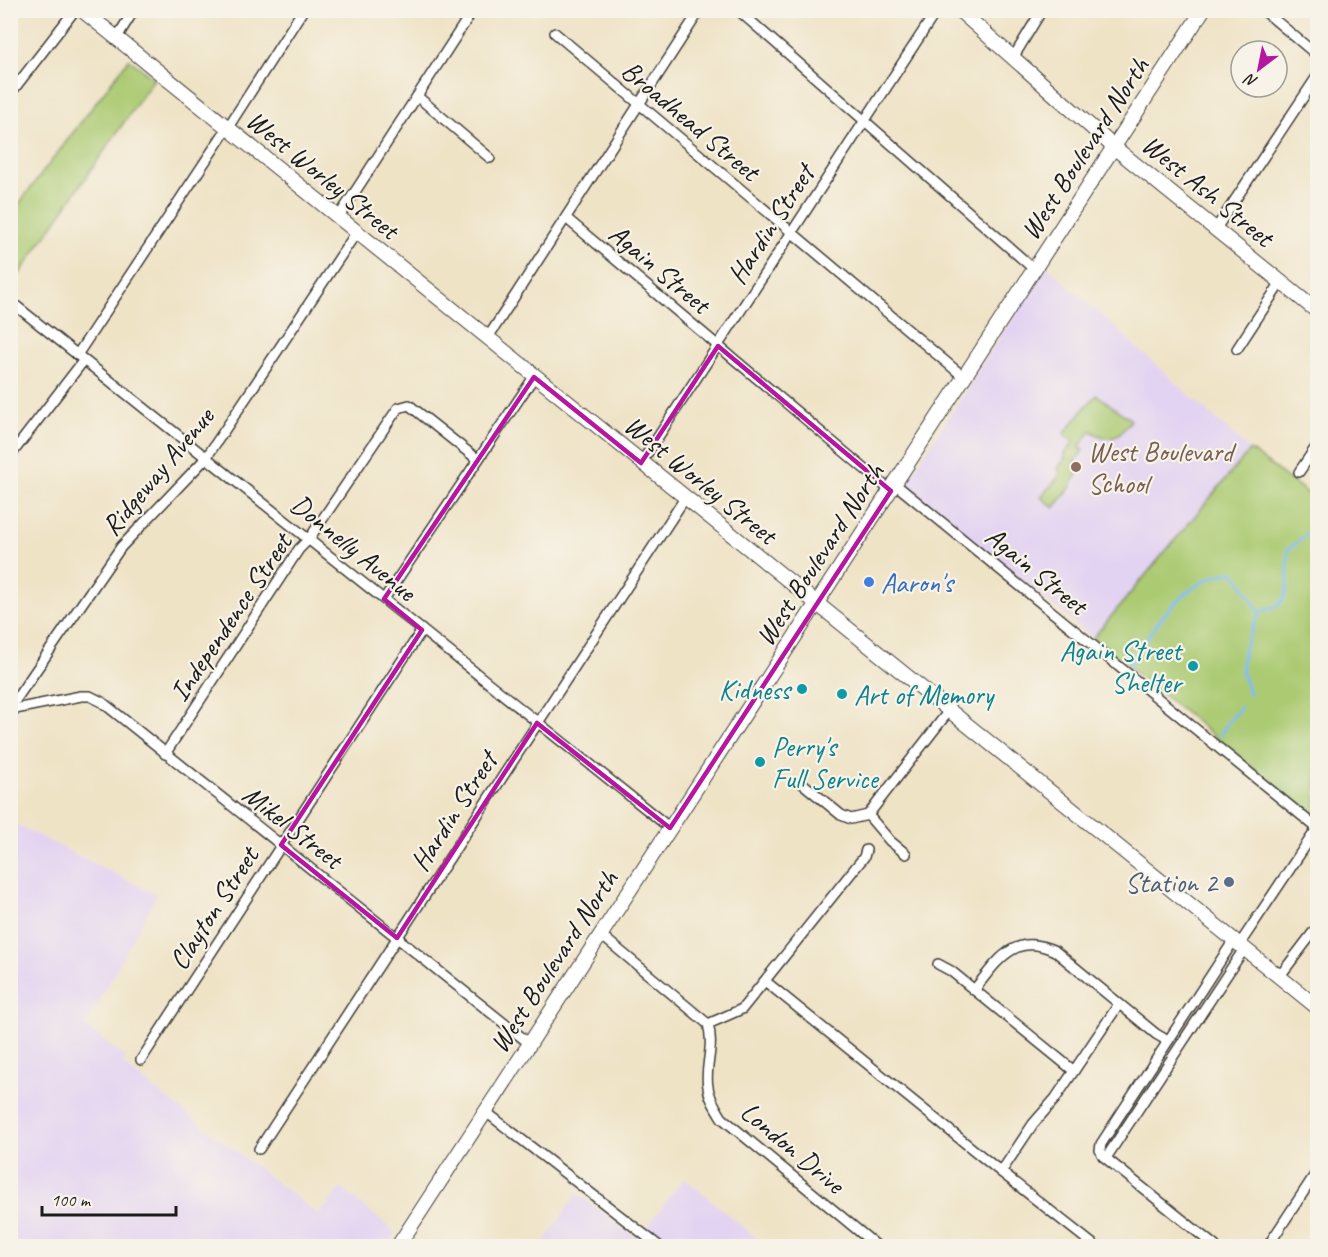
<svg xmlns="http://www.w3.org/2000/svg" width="1328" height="1257" font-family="Caveat,sans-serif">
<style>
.built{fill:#e3d3f2}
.green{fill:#abca72;stroke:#647347;stroke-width:1.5}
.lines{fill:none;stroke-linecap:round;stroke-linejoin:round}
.stream{stroke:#7ebcf1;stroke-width:3}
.street-casing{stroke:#3c3a36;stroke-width:12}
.secondary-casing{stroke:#3c3a36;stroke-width:16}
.street{stroke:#fff;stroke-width:9}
.secondary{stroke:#fff;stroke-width:14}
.marked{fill:none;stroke:#b5179e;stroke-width:4.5;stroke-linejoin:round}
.education-dot{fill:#8d6e63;stroke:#f7f3e8;stroke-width:2}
.shop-dot{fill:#3f7fe0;stroke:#f7f3e8;stroke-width:2}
.culture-dot{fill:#0f9aa8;stroke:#f7f3e8;stroke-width:2}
.service-dot{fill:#5c6f8a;stroke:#f7f3e8;stroke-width:2}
.labels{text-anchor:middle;stroke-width:4.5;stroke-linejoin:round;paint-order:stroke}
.street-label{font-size:28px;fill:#1c1c1c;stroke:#f7f3e8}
.education-label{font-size:28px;fill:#785e54;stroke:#f7f3e8;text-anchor:start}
.shop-label{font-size:28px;fill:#366cbe;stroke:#f7f3e8;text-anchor:start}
.culture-label{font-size:28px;fill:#0d838f;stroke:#f7f3e8;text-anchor:end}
.service-label{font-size:28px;fill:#4e5e75;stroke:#f7f3e8;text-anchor:end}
</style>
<rect width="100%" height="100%" fill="#f7f3e8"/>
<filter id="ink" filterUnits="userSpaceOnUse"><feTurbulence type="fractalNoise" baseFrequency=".0167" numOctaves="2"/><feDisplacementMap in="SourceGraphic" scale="12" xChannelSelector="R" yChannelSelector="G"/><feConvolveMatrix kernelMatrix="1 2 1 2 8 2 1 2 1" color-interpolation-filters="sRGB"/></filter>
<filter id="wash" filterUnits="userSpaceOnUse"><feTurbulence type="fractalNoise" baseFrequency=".008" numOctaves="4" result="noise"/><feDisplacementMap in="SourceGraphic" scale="24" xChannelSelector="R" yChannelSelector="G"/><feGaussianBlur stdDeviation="1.35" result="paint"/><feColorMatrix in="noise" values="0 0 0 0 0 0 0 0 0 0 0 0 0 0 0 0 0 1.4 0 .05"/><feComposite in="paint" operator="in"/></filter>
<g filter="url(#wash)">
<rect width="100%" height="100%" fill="#efe3c6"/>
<!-- built -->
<g class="built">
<polygon points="1046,265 1250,450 1093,638 905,485"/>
<polygon points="11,822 157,895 85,1026 126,1058 122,1064 319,1215 341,1188 396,1233 388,1246 11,1246"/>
<polygon points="684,1178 766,1246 542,1246 577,1193 638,1239"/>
</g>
<!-- green -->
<g class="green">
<polygon points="129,59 154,79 11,286 11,214"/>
<path d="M1097,395L1131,420C1117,439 1112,444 1091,431L1079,447L1084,450L1075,461L1078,464C1078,481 1065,495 1054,508L1041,497L1060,475L1058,468L1065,459L1064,455L1074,442L1064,434L1086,406Z"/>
<polygon points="1250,450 1317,500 1316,819 1093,638"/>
</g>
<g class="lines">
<!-- stream -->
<g class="stream">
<path d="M1129,667C1151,628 1185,578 1233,572C1245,584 1250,599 1260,613"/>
<polyline points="1113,680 1121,676"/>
<path d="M1250,695C1248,687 1243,679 1242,672C1240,652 1251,630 1260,613C1265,610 1272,608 1278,605C1293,595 1286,566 1288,550L1318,525"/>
<polyline points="1220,736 1226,725 1241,707"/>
</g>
</g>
</g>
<g filter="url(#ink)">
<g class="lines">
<defs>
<g id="street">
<polyline points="738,10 1035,270"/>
<polyline points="1263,10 1318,56"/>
<polyline points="555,33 965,378"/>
<polyline points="116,39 134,10"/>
<polyline points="1013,58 1042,10"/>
<polyline points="10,94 75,10"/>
<polyline points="418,97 490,158"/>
<polyline points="338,218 473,10"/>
<polyline points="566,218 891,491"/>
<polyline points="1215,230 1318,75"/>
<polyline points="10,301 670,828"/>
<polyline points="487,339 700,10"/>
<polyline points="1237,349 1281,282"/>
<polyline points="77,355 232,121 303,10"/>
<polyline points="10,456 84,360"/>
<polyline points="641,463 937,10"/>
<polyline points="1299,472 1318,444"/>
<polyline points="895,484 1317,828"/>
<polyline points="384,599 534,377"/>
<polyline points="10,708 121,547 206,458 356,233"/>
<polyline points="10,710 81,696 90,696 102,702 530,1044"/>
<polyline points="165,754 299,549 309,539 398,408 409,405 477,459"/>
<polyline points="802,783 841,815 851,819 868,815 890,841 906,854"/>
<polyline points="868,815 948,712"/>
<path d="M601,935L708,1024C715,1049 704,1066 708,1087C709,1098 716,1108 722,1118L877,1246"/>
<polyline points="1239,945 1318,827"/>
<polyline points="938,964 951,971 1074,1071"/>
<polyline points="1279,977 1318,926"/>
<polyline points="765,981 1001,1172 1095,1246"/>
<path d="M974,990C997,962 1014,931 1055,951L1156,1034L1168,1041"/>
<polyline points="708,1024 742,1009 864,857 866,850"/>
<polyline points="141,1060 422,630"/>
<polyline points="486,1112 659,1246"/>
<polyline points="259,1149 685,498"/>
<polyline points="1106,1158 1244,949"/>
<polyline points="1001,1172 1033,1124 1055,1099 1119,1004"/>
<polyline points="1215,1246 1103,1156 1100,1150 1101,1144 1234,940"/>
<polyline points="1268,1246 1318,1170"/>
</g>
<g id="secondary">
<polyline points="82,10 1318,1008"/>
<polyline points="959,10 1115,148 1318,312"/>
<polyline points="398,1246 1203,10"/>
</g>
</defs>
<!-- street casing -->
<use href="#street" class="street-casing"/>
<!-- secondary casing -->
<use href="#secondary" class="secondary-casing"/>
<!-- street -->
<use href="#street" class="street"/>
<!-- secondary -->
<use href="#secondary" class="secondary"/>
</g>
</g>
<!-- marked area -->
<path class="marked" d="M718,346L891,491L670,828L537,723L397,938L281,845L422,630L384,599L534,377L641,463Z"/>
<!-- markers -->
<circle class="education-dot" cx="1076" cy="467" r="6"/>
<circle class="shop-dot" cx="869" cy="582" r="6"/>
<g class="culture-dot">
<circle cx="1193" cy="666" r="6"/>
<circle cx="802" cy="689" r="6"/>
<circle cx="842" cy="694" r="6"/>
<circle cx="760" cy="762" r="6"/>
</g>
<circle class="service-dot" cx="1229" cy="882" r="6"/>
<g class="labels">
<!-- street labels -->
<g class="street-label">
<text transform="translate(691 120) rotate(40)" y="10">Broadhead Street</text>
<text transform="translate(1084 148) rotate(-57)" y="10">West Boulevard North</text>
<text transform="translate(323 174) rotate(39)" y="10">West Worley Street</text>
<text transform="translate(1208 190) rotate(39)" y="10">West Ash Street</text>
<text transform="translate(770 224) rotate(-57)" y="10">Hardin Street</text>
<text transform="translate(660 268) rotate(40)" y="10">Again Street</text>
<text transform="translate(157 471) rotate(-50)" y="10">Ridgeway Avenue</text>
<text transform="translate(701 479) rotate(39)" y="10">West Worley Street</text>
<text transform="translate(354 547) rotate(39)" y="10">Donnelly Avenue</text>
<text transform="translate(819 554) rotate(-57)" y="10">West Boulevard North</text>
<text transform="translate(1037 570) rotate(39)" y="10">Again Street</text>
<text transform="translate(230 617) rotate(-56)" y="10">Independence Street</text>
<text transform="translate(453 811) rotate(-57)" y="10">Hardin Street</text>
<text transform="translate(293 826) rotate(38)" y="10">Mikel Street</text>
<text transform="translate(213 908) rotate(-57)" y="10">Clayton Street</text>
<text transform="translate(553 961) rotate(-57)" y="10">West Boulevard North</text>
<text transform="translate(793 1147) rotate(40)" y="10">London Drive</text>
</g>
<!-- education labels -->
<g class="education-label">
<text x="1088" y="461">West Boulevard<tspan x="1088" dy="32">School</tspan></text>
</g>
<!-- shop labels -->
<g class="shop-label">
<text x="881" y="592">Aaron's</text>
</g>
<!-- culture labels -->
<g class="culture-label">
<text x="1181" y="660">Again Street<tspan x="1181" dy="32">Shelter</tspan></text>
<text x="790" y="699">Kidness</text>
<text x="854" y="704" text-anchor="start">Art of Memory</text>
<text x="772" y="756" text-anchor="start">Perry's<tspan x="772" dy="32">Full Service</tspan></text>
</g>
<!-- service labels -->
<g class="service-label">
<text x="1217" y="892">Station 2</text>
</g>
</g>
<!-- margin -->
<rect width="1328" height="1257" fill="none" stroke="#f7f3e8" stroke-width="36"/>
<!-- north arrow -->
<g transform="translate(1259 69) rotate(212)"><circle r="28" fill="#f7f3e8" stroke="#9f9d96" stroke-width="1.5"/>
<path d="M0-4.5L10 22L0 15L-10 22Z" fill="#b5179e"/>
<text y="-9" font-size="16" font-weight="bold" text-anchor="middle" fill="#1c1c1c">N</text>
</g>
<!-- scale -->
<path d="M42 1206v9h134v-9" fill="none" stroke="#1c1c1c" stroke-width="3"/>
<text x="51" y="1206" font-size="18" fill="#1c1c1c" stroke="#f7f3e8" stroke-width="4.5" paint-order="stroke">100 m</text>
</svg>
